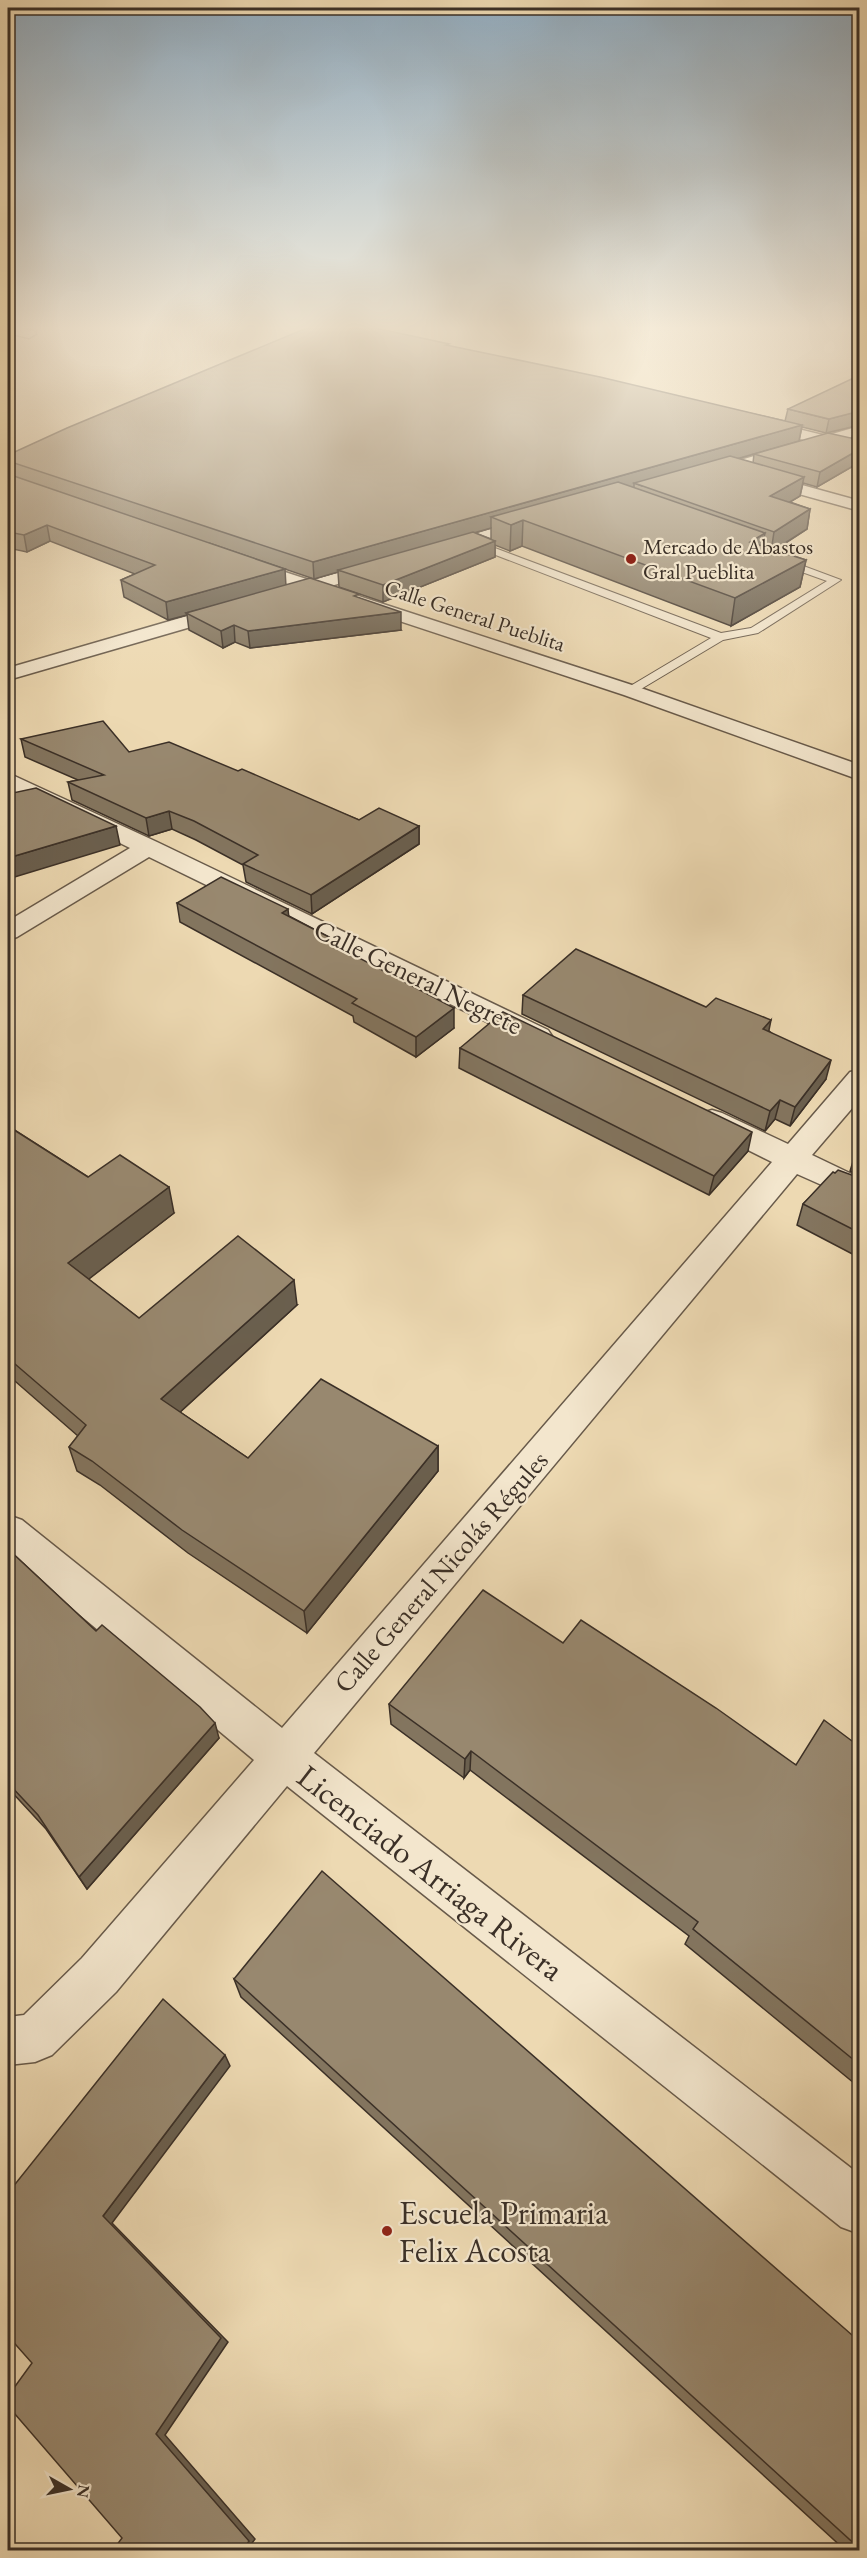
<svg xmlns="http://www.w3.org/2000/svg" width="867" height="2558" font-family="'EB Garamond',serif">
<style>
.lines{fill:none;stroke-linecap:round;stroke-linejoin:round}
.service-casing{stroke:#685a4a;stroke-width:2}
.minor-casing{stroke:#685a4a;stroke-width:3}
.tertiary-casing{stroke:#685a4a;stroke-width:3}
.service{fill:#f3e6cd;fill-rule:evenodd}
.minor{fill:#f3e6cd;fill-rule:evenodd}
.tertiary{fill:#f3e6cd;fill-rule:evenodd}
.wall{fill:#83755f;stroke:#3b3027;stroke-width:1.5;fill-rule:evenodd}
.shaded-wall{fill:#6a5f4e;stroke:#3b3027;stroke-width:1.5}
.building{fill:#98886f;stroke:#3b3027;stroke-width:1.5}
.poi-dot{fill:#8f2418;stroke:#f3e6cd;stroke-width:2}
.labels{text-anchor:middle;stroke-width:4.5;stroke-linejoin:round;paint-order:stroke}
.far-poi-label{font-size:22px;fill:#3b3027;stroke:#f3e6cd;text-anchor:start}
.far-street-label{font-size:22px;fill:#3b3027;stroke:#f3e6cd}
.street-label{font-size:27px;fill:#3b3027;stroke:#f3e6cd}
.near-street-label{font-size:33px;fill:#3b3027;stroke:#f3e6cd}
.near-poi-label{font-size:33px;fill:#3b3027;stroke:#f3e6cd;text-anchor:start}
</style>
<rect width="100%" height="100%" fill="#edd9b2"/>
<filter id="stains"><feTurbulence type="fractalNoise" baseFrequency=".00333" numOctaves="4"/><feColorMatrix values="0 0 0 0 .2 0 0 0 0 .09 0 0 0 0 .02 0 0 0 .5 -.17"/></filter>
<radialGradient id="worn" r=".72"><stop offset=".6" stop-color="#630" stop-opacity="0"/><stop offset="1" stop-color="#630" stop-opacity=".3"/></radialGradient>
<g class="lines">
<defs>
<polygon id="service" points="471,539 721,633 751,628 827,581 774,562 774,558 782,558 841,580 758,633 723,640 631,695 627,694 627,688 711,638 467,544 466,542"/>
<g id="minor">
<polygon points="8,325 34,331 36,334 29,338 8,333"/>
<polygon points="757,419 860,444 860,454 752,427 749,424"/>
<polygon points="758,473 860,501 860,511 752,481 750,478"/>
<polygon points="242,558 638,687 860,765 860,780 624,695 236,567 233,563 236,559"/>
<polygon points="8,773 157,842 548,1030 552,1036 548,1042 538,1045 528,1042 149,857 17,937 8,940 8,921 130,848 8,788"/>
<polygon points="860,1070 860,1099 812,1155 860,1178 860,1202 797,1174 314,1753 860,2175 860,2234 841,2227 287,1786 116,1992 52,2055 35,2062 8,2065 8,2017 24,2015 82,1958 254,1760 8,1555 8,1515 22,1520 282,1728 772,1162 702,1127 697,1120 702,1113 712,1110 722,1113 788,1144 850,1072"/>
</g>
<g id="tertiary">
<polygon points="860,426 860,435 708,479 700,474 702,471"/>
<polygon points="534,517 540,518 543,522 540,526 440,554 434,553 431,549 434,545"/>
<polygon points="381,561 387,562 390,566 387,570 278,601 271,599 269,595 271,591"/>
<polygon points="232,603 239,605 241,609 239,613 8,680 8,668"/>
</g>
</defs>
<!-- service casing -->
<use href="#service" class="service-casing"/>
<!-- minor casing -->
<use href="#minor" class="minor-casing"/>
<!-- tertiary casing -->
<use href="#tertiary" class="tertiary-casing"/>
<!-- service -->
<use href="#service" class="service"/>
<!-- minor -->
<use href="#minor" class="minor"/>
<!-- tertiary -->
<use href="#tertiary" class="tertiary"/>
</g>
<!-- wall -->
<g class="wall">
<path d="M449,346L785,421L788,409L860,427V462L817,487L803,483L800,496L790,502L810,509L807,529L775,550L806,560L800,587L731,626L522,546L510,551L495,545V557L383,602L339,587L338,572L314,579L209,543L286,585L359,598L401,630L250,648L235,642L223,648L189,630L187,615L168,620L124,597L121,580L135,574L50,541L27,552L8,548V455ZM855,426L852,438L754,454L753,463L737,459L799,441L802,427L826,433ZM491,528V539L475,533Z"/>
<polygon points="21,739 129,752 238,771 359,820 419,826 419,844 312,914 246,882 243,865 196,840 172,829 149,836 72,800 68,782 78,780 25,757"/>
<polygon points="177,903 289,916 329,937 329,942 454,1028 416,1057 354,1022 353,1016 180,922"/>
<polygon points="523,995 706,1007 769,1031 826,1079 790,1126 775,1119 765,1131 522,1014"/>
<polygon points="460,1048 748,1151 709,1195 459,1068"/>
<polygon points="8,1126 88,1177 174,1213 88,1279 139,1318 297,1305 180,1412 248,1458 438,1446 438,1471 307,1633 188,1553 100,1485 77,1471 69,1447 78,1436 8,1375"/>
<polygon points="860,1146 860,1176 850,1171 857,1149"/>
<polygon points="835,1173 860,1178 860,1258 797,1225 803,1204"/>
<polygon points="8,1549 96,1631 219,1738 87,1889 46,1829 8,1788"/>
<polygon points="563,1643 796,1765 860,1747 860,2088 685,1944 689,1936 470,1770 464,1778 391,1724 389,1704"/>
<polygon points="234,1979 860,2342 860,2550 845,2550 241,1997"/>
</g>
<!-- shaded-wall -->
<g class="shaded-wall">
<polygon points="860,411 860,425 826,433 829,419"/>
<polygon points="802,425 799,441 642,486 634,483 634,488 491,517 491,528 341,571 338,570 338,572 314,579 313,562"/>
<polygon points="860,449 860,462 817,487 820,472"/>
<polygon points="804,477 800,496 766,516 770,496"/>
<polygon points="810,509 807,529 771,552 774,532"/>
<polygon points="523,520 522,546 510,551 511,525"/>
<polygon points="47,525 50,541 27,552 24,535"/>
<polygon points="765,533 760,559 750,542"/>
<polygon points="495,541 495,557 383,602 383,585"/>
<polygon points="806,560 800,587 731,626 735,598"/>
<polygon points="285,569 286,587 186,613 187,615 168,620 166,602"/>
<polygon points="401,612 401,630 250,648 248,631"/>
<polygon points="234,625 235,642 223,648 221,631"/>
<polygon points="169,811 172,829 149,836 146,818"/>
<polygon points="116,826 120,845 8,879 8,858"/>
<polygon points="419,826 419,844 312,914 311,895"/>
<polygon points="288,909 290,928 282,913"/>
<polygon points="454,1008 454,1028 416,1057 416,1037"/>
<polygon points="771,1020 767,1040 763,1029"/>
<polygon points="831,1060 826,1079 790,1126 795,1107"/>
<polygon points="780,1100 775,1119 765,1131 770,1111"/>
<polygon points="752,1132 748,1151 709,1195 714,1176"/>
<polygon points="169,1187 174,1213 76,1289 68,1263"/>
<polygon points="294,1280 297,1305 167,1424 161,1399"/>
<polygon points="438,1446 438,1471 307,1633 304,1611"/>
<polygon points="215,1723 219,1738 87,1889 79,1877"/>
<polygon points="471,1751 470,1770 464,1778 465,1759"/>
<polygon points="225,2055 230,2066 112,2223 228,2342 165,2435 255,2539 247,2550 243,2550 156,2434 103,2216"/>
</g>
<!-- building -->
<g class="building">
<polygon points="314,325 361,325 449,344 446,345 600,377 802,425 313,562 8,461 8,455 67,428"/>
<polygon points="860,375 860,411 829,419 788,409"/>
<polygon points="828,433 860,440 860,449 820,472 754,454"/>
<polygon points="730,456 804,477 770,496 810,509 774,532 634,483"/>
<polygon points="8,474 285,569 166,602 121,580 155,565 47,525 24,535 8,532"/>
<polygon points="618,482 765,533 750,542 806,560 735,598 523,520 511,525 491,517"/>
<polygon points="473,532 495,541 383,585 338,570"/>
<polygon points="310,578 359,594 354,596 401,612 248,631 234,625 221,631 186,613"/>
<polygon points="103,721 129,752 169,742 238,771 242,769 359,820 379,808 419,826 311,895 243,864 258,855 194,821 169,811 146,818 68,782 104,775 21,739"/>
<polygon points="36,788 116,826 8,858 8,794"/>
<polygon points="221,877 288,909 282,913 329,937 325,940 454,1008 416,1037 352,1003 357,999 177,903"/>
<polygon points="576,949 706,1007 716,998 771,1020 763,1029 831,1060 795,1107 780,1100 770,1111 523,995"/>
<polygon points="503,1012 752,1132 714,1176 460,1048"/>
<polygon points="8,1126 88,1177 120,1155 169,1187 68,1263 139,1318 238,1236 294,1280 161,1399 248,1458 321,1379 438,1446 304,1611 182,1530 92,1461 69,1447 86,1425 8,1358"/>
<polygon points="838,1170 860,1178 860,1233 803,1204 833,1172 835,1173"/>
<polygon points="8,1549 96,1631 102,1625 200,1707 215,1723 79,1877 38,1815 8,1783"/>
<polygon points="483,1590 563,1643 581,1620 716,1708 796,1765 824,1720 860,1747 860,2065 693,1929 698,1922 471,1751 465,1759 389,1704"/>
<polygon points="322,1871 860,2342 860,2549 234,1979"/>
<polygon points="163,1999 225,2055 103,2216 221,2338 156,2434 249,2541 243,2550 113,2550 122,2538 8,2406 8,2396 32,2363 8,2336 8,2193"/>
</g>
<!-- sky -->
<linearGradient id="sky" x2="0" y2="1"><stop stop-color="#91acc0"/><stop offset="0.48" stop-color="#f7eedc"/><stop offset="1" stop-color="#f7eedc" stop-opacity="0"/></linearGradient>
<rect width="867" height="683" fill="url(#sky)"/>
<!-- markers -->
<g class="poi-dot">
<circle cx="631" cy="559" r="6"/>
<circle cx="387" cy="2231" r="6"/>
</g>
<g class="labels">
<!-- far-poi labels -->
<g class="far-poi-label">
<text x="643" y="554">Mercado de Abastos<tspan x="643" dy="25">Gral Pueblita</tspan></text>
</g>
<!-- far-street labels -->
<g class="far-street-label">
<text transform="translate(475 615) rotate(18)" y="8">Calle General Pueblita</text>
</g>
<!-- street labels -->
<g class="street-label">
<text transform="translate(418 977) rotate(26)" y="9">Calle General Negrete</text>
<text transform="translate(441 1572) rotate(-49)" y="9">Calle General Nicolás Régules</text>
</g>
<!-- near-street labels -->
<g class="near-street-label">
<text transform="translate(431 1872) rotate(38)" y="12">Licenciado Arriaga Rivera</text>
</g>
<!-- near-poi labels -->
<g class="near-poi-label">
<text x="399" y="2224">Escuela Primaria<tspan x="399" dy="38">Felix Acosta</tspan></text>
</g>
</g>
<!-- margin -->
<rect width="867" height="2558" fill="none" stroke="#edd9b2" stroke-width="30"/>
<rect x="9" y="9" width="849" height="2540" fill="none" stroke="#3b3027" stroke-width="3"/>
<rect x="15" y="15" width="837" height="2528" fill="none" stroke="#3b3027" stroke-width="1.5"/>
<!-- north arrow -->
<g transform="translate(69 2489) rotate(99)" stroke="#f3e6cd" stroke-width="4.5" paint-order="stroke">
<path d="M0-4.5L10 22L0 15L-10 22Z" fill="#3b3027"/>
<text y="-9" font-size="16" font-weight="bold" text-anchor="middle" fill="#3b3027">N</text>
</g>
<rect width="100%" height="100%" filter="url(#stains)"/>
<rect width="100%" height="100%" fill="url(#worn)"/>
</svg>
